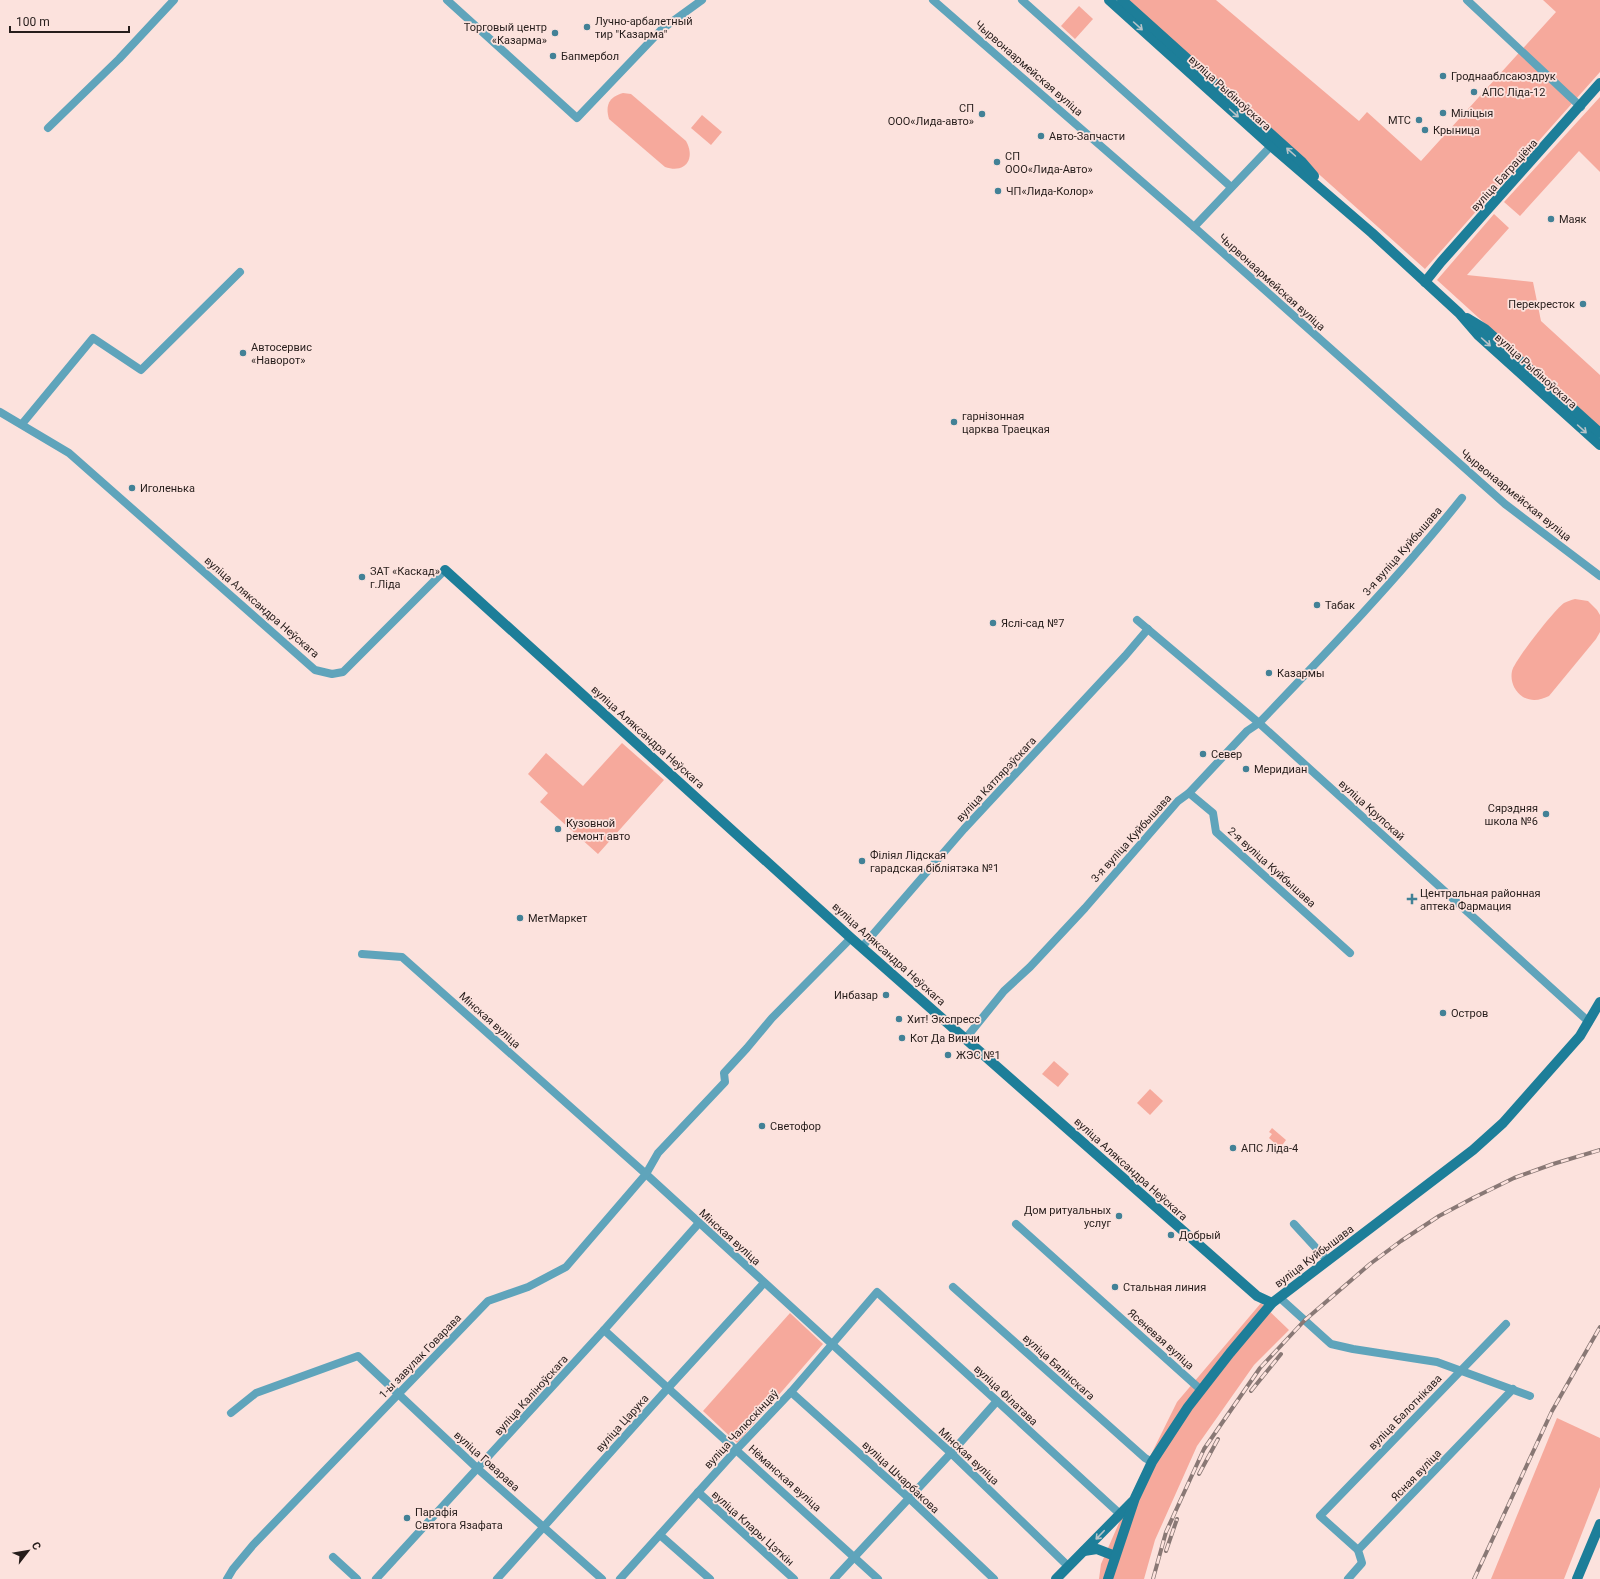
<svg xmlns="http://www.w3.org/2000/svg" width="1600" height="1579" font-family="Roboto,sans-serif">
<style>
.green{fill:#f6a99c}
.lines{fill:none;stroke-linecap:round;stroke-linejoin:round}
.street{stroke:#5fa4bb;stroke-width:8}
.secondary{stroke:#1d7e99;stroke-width:10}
.rail-casing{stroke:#897875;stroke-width:4}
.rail{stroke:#fce2dd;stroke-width:2.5;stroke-dasharray:8;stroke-linecap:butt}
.oneway{stroke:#b9c4c9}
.poi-dot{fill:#428196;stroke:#fce2dd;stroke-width:1.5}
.labels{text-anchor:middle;stroke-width:3.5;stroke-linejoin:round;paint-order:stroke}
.poi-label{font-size:11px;fill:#261d1b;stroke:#fce2dd;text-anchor:start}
.street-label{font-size:11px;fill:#261d1b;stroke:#fce2dd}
</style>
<rect width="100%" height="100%" fill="#fce2dd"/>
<!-- green -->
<g class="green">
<polygon points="1124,0 1216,0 1359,121 1367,112 1421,161 1556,12 1543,0 1600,0 1600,72 1425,269"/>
<polygon points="1079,6 1093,19 1075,39 1061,26"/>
<path d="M623,93L631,94L686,141C696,159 685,174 665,167L609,119C605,105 609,97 623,93Z"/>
<polygon points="1600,97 1600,172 1579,151 1520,216 1504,202"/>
<polygon points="702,115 722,132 711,145 691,128"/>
<polygon points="1494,214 1509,228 1467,275 1533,282 1541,321 1600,375 1600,428 1437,280"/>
<path d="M1575,599L1588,601L1597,610L1600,615V632L1596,639L1549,696C1541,700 1532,702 1523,697C1514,691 1510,681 1512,671C1514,661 1555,609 1564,603C1568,601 1571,600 1575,599Z"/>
<polygon points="622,743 664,780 598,854 540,802 548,793 528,774 546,753 583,786"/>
<polygon points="1054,1061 1069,1074 1058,1087 1042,1074"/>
<polygon points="1150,1089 1163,1101 1150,1115 1137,1103"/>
<polygon points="1272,1128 1286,1140 1280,1148 1269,1138 1272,1134 1269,1132"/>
<polygon points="1261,1303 1289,1330 1254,1365 1197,1446 1155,1540 1144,1579 1099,1579 1101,1564 1133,1491 1177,1402"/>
<polygon points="790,1313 823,1344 737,1443 703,1411"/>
<polygon points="1557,1418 1600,1438 1600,1487 1564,1579 1491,1579"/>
</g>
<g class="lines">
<!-- street -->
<g class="street">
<polyline points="447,0 577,118 662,29 702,0"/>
<polyline points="933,0 1194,227 1505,504 1600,576"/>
<polyline points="1022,0 1231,187"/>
<polyline points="1467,0 1581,107"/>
<polyline points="48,128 119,59 174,0"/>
<polyline points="1194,227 1271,146"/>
<polyline points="0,412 69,453 315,670 332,674 343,672 445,570"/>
<polyline points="22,424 93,338 141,370 240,272"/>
<polyline points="1137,620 1259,723 1589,1022"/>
<polyline points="1189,793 1213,813 1216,832 1350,953"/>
<polyline points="862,947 964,829 1125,656 1148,629"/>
<polyline points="362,954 402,957 646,1174 951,1453 1068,1566"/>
<path d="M966,1038L1004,991L1030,967L1085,908L1178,801L1189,793L1247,731L1259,723C1329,650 1399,577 1462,498"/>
<polyline points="1016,1224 1201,1390"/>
<polyline points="1294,1224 1328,1261"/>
<polyline points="953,1287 1145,1458 1152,1462"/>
<polyline points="1280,1298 1331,1344 1353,1349 1437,1362 1530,1396"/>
<polyline points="604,1330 878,1579"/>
<polyline points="791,1392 909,1498 994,1579"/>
<polyline points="231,1413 256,1393 358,1356 478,1469 602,1579"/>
<polyline points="698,1492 794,1579"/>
<polyline points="660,1535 710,1579"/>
<polyline points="1358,1550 1320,1516 1506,1324"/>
<polyline points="333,1557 357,1579"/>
<polyline points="227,1579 233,1569 253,1545 488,1301 528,1287 566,1267 646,1174 658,1153 725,1082 724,1073 747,1048 772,1018 851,938"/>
<polyline points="376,1579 604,1330 699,1223"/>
<polyline points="497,1579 668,1388 764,1283"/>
<polyline points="620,1579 736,1450 791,1392 877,1292 997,1401 1120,1514"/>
<polyline points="834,1579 951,1453 997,1401"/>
<polyline points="1348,1579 1362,1563 1358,1550 1513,1389"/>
</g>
<!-- secondary -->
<g class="secondary">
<polyline points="1109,0 1271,146 1372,233 1459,313 1478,335 1600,445"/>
<polyline points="1122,0 1302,162 1314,176"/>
<polyline points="1425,282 1441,262 1600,83"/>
<polyline points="1467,318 1485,329 1600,433"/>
<polyline points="445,570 851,938 1257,1296 1272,1303"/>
<polyline points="1084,1551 1097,1549 1115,1556"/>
<polyline points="1056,1579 1133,1501"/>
<polyline points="1108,1579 1135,1498 1152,1462 1188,1407 1230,1353 1272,1303 1473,1150 1503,1123 1580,1036 1600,1002"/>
<polyline points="1577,1579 1600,1524"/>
</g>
<defs>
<g id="rail">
<polyline points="1251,1391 1281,1354"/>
<polyline points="1199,1474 1218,1439"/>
<polyline points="1166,1551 1177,1519"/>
<polyline points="1153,1579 1166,1532 1204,1449 1260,1368 1305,1320 1370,1264 1401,1241 1439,1216 1473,1198 1514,1178 1553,1164 1600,1150"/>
<polyline points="1474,1579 1552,1411 1600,1327"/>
</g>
</defs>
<!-- rail casing -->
<use href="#rail" class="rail-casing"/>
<!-- rail -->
<use href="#rail" class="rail"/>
</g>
<!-- one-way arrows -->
<defs><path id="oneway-shaft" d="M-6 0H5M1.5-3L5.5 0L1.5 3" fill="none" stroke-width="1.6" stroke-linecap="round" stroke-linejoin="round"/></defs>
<g class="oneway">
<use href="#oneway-shaft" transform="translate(1138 26) rotate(42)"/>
<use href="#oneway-shaft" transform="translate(1234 113) rotate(42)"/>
<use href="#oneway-shaft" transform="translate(1291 152) rotate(-138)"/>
<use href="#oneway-shaft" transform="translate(1486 342) rotate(42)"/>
<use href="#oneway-shaft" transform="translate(1582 429) rotate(42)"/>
<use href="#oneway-shaft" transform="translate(1100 1535) rotate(134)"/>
</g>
<!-- markers -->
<g class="poi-dot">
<circle cx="587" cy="27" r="4"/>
<circle cx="555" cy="33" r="4"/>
<circle cx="553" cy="56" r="4"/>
<circle cx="1443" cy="76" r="4"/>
<circle cx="1474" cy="92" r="4"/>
<circle cx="1443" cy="113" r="4"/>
<circle cx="982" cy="114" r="4"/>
<circle cx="1419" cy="120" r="4"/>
<circle cx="1425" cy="130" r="4"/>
<circle cx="1041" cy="136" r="4"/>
<circle cx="997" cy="162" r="4"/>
<circle cx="998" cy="191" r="4"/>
<circle cx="1551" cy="219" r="4"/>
<circle cx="1583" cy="304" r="4"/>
<circle cx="243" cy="353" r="4"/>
<circle cx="954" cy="422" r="4"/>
<circle cx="132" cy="488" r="4"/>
<circle cx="362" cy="577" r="4"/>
<circle cx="1317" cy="605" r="4"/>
<circle cx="993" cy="623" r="4"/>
<circle cx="1269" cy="673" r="4"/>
<circle cx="1203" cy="754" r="4"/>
<circle cx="1246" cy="769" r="4"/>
<circle cx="1546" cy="814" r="4"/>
<circle cx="558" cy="829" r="4"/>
<circle cx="862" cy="861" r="4"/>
<path d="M1410 893h4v4h4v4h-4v4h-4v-4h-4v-4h4z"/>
<circle cx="520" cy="918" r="4"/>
<circle cx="886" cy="995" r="4"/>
<circle cx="1443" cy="1013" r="4"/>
<circle cx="899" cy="1019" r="4"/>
<circle cx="902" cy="1038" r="4"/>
<circle cx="948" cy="1055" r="4"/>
<circle cx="762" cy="1126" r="4"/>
<circle cx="1233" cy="1148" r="4"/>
<circle cx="1119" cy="1216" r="4"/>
<circle cx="1171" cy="1235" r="4"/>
<circle cx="1115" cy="1287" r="4"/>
<circle cx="407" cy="1518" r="4"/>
</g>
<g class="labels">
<!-- poi labels -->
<g class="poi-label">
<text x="595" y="25">Лучно-арбалетный<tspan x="595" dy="13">тир "Казарма"</tspan></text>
<text x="547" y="31" text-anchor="end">Торговый центр<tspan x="547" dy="13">«Казарма»</tspan></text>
<text x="561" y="60">Бапмербол</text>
<text x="1451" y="80">Гроднааблсаюздрук</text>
<text x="1482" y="96">АПС Ліда-12</text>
<text x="974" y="112" text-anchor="end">СП<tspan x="974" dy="13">ООО«Лида-авто»</tspan></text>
<text x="1451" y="117">Міліцыя</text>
<text x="1411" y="124" text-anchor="end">МТС</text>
<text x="1433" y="134">Крыница</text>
<text x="1049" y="140">Авто-Запчасти</text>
<text x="1005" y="160">СП<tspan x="1005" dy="13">ООО«Лида-Авто»</tspan></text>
<text x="1006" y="195">ЧП«Лида-Колор»</text>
<text x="1559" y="223">Маяк</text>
<text x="1575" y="308" text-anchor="end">Перекресток</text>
<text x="251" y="351">Автосервис<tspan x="251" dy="13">«Наворот»</tspan></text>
<text x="962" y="420">гарнізонная<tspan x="962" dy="13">царква Траецкая</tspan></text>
<text x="140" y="492">Иголенька</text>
<text x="370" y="575">ЗАТ «Каскад»<tspan x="370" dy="13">г.Ліда</tspan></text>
<text x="1325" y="609">Табак</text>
<text x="1001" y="627">Яслі-сад №7</text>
<text x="1277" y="677">Казармы</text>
<text x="1211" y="758">Север</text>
<text x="1254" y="773">Меридиан</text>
<text x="1538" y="812" text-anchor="end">Сярэдняя<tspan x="1538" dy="13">школа №6</tspan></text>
<text x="566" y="827">Кузовной<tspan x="566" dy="13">ремонт авто</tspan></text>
<text x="870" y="859">Філіял Лідская<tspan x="870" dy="13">гарадская бібліятэка №1</tspan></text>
<text x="1420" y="897">Центральная районная<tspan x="1420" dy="13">аптека Фармация</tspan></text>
<text x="528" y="922">МетМаркет</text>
<text x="878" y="999" text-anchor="end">Инбазар</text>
<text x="1451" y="1017">Остров</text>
<text x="907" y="1023">Хит! Экспресс</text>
<text x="910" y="1042">Кот Да Винчи</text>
<text x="956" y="1059">ЖЭС №1</text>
<text x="770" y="1130">Светофор</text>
<text x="1241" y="1152">АПС Ліда-4</text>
<text x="1111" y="1214" text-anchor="end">Дом ритуальных<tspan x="1111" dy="13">услуг</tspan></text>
<text x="1179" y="1239">Добрый</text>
<text x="1123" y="1291">Стальная линия</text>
<text x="415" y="1516">Парафія<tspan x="415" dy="13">Святога Язафата</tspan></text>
</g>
<!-- street labels -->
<g class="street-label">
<text transform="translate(1029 68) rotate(41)" y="4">Чырвонаармейская вуліца</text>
<text transform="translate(1230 93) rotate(42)" y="4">вуліца Рыбіноўскага</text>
<text transform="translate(1504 175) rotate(-48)" y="4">вуліца Баграціёна</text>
<text transform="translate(1272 282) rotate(42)" y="4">Чырвонаармейская вуліца</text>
<text transform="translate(1536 371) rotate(42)" y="4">вуліца Рыбіноўскага</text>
<text transform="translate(1516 495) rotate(39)" y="4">Чырвонаармейская вуліца</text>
<text transform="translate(1402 551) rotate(-49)" y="4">3-я вуліца Куйбышава</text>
<text transform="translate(262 607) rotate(41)" y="4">вуліца Аляксандра Неўскага</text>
<text transform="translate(648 737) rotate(42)" y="4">вуліца Аляксандра Неўскага</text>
<text transform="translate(996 779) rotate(-47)" y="4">вуліца Катлярэўскага</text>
<text transform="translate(1372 810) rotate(42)" y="4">вуліца Крупскай</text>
<text transform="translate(1131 838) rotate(-48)" y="4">3-я вуліца Куйбышава</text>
<text transform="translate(1272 867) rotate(42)" y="4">2-я вуліца Куйбышава</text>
<text transform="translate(889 954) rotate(42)" y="4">вуліца Аляксандра Неўскага</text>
<text transform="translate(490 1020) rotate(42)" y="4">Мінская вуліца</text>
<text transform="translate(1131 1169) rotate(42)" y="4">вуліца Аляксандра Неўскага</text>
<text transform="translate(730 1237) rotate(42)" y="4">Мінская вуліца</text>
<text transform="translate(1314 1256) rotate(-37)" y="4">вуліца Куйбышава</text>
<text transform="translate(1161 1339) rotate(42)" y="4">Ясеневая вуліца</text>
<text transform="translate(420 1356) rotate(-46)" y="4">1-ы завулак Говарава</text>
<text transform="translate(1059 1367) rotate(42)" y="4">вуліца Бялінскага</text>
<text transform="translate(531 1395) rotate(-48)" y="4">вуліца Каліноўскага</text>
<text transform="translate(1006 1395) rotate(43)" y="4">вуліца Філатава</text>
<text transform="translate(1405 1412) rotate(-46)" y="4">вуліца Балотнікава</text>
<text transform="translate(622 1423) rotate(-48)" y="4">вуліца Царука</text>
<text transform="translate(741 1429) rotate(-47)" y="4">вуліца Чалюскінцаў</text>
<text transform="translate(969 1456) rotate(43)" y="4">Мінская вуліца</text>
<text transform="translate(487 1461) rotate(42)" y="4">вуліца Говарава</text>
<text transform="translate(1416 1475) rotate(-46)" y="4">Ясная вуліца</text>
<text transform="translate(901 1477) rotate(43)" y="4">вуліца Шчарбакова</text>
<text transform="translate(785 1478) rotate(42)" y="4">Нёманская вуліца</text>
<text transform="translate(753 1528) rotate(42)" y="4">вуліца Клары Цэткін</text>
</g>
</g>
<!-- north arrow -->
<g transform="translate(28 1551) rotate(59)" stroke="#fce2dd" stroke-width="3" paint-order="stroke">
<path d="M0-3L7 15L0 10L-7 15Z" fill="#261d1b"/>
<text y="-6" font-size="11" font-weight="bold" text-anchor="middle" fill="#261d1b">С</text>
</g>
<!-- scale -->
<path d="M10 26v6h119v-6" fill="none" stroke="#261d1b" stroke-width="2"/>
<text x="16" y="26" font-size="12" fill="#261d1b" stroke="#fce2dd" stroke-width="3" paint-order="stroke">100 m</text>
</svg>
